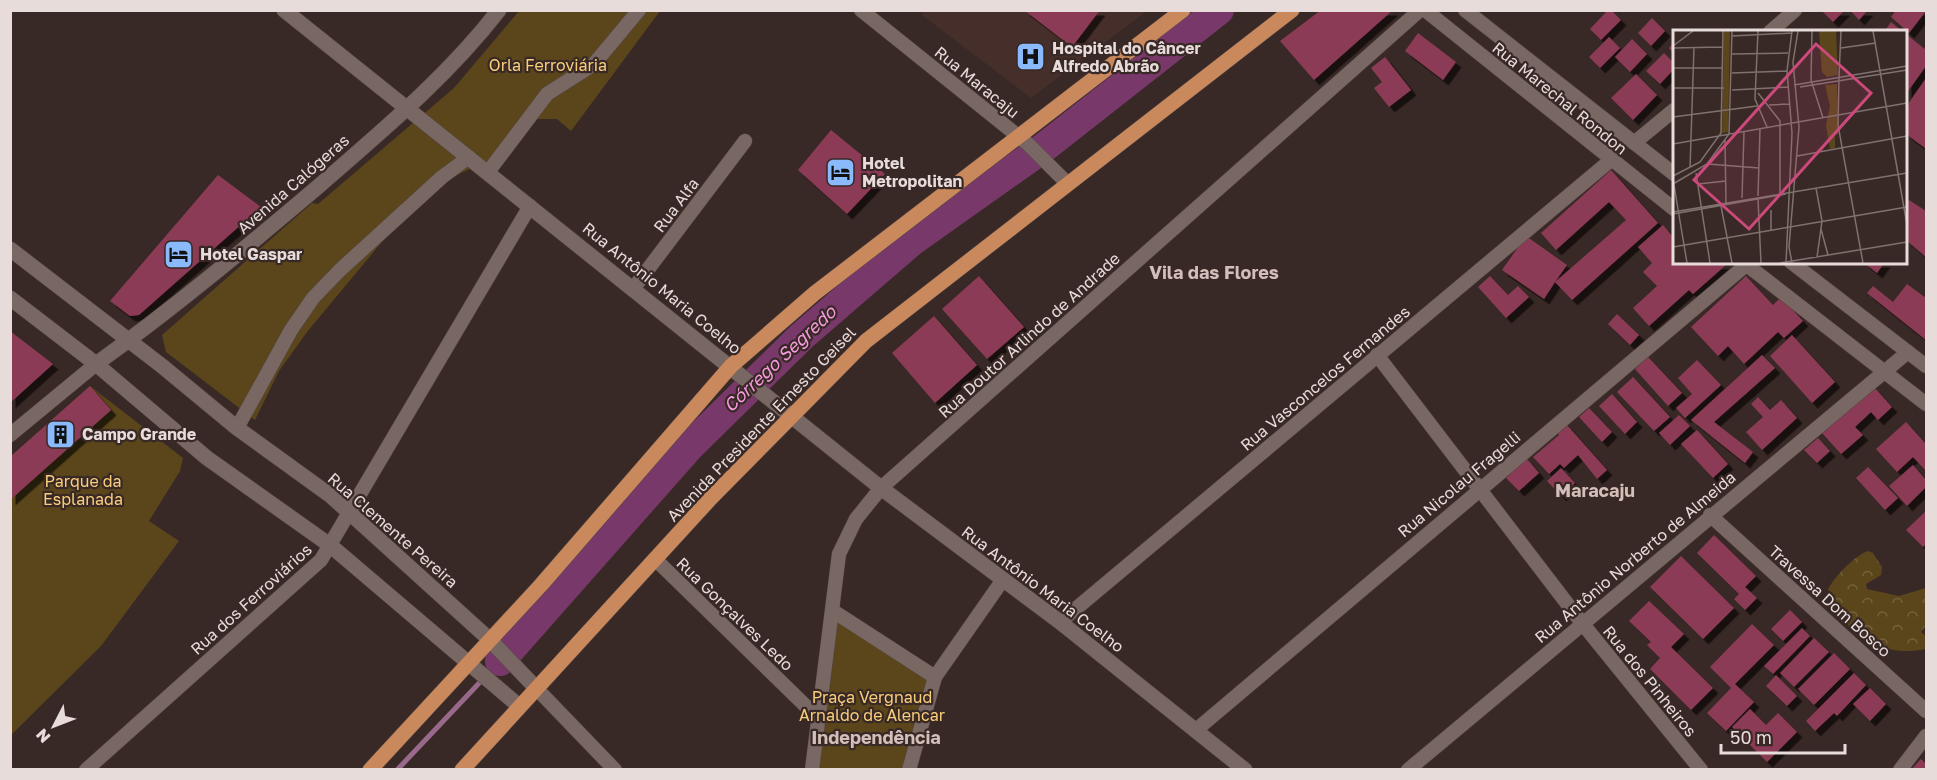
<svg xmlns="http://www.w3.org/2000/svg" width="1937" height="780" font-family="'Golos Text',sans-serif">
<style>
.built{fill:#462f2b}
.forest{fill:url(#forest-crowns)}
.park{fill:#5b461b}
.lines{fill:none;stroke-linecap:round;stroke-linejoin:round}
.stream{stroke:#99698c;stroke-width:5}
.river{stroke:#78386a;stroke-width:30}
.building{fill:#8b3b54;filter:url(#shadow)}
.street-casing{stroke:#544644;stroke-width:15}
.secondary-casing{stroke:#544644;stroke-width:16}
.primary-casing{stroke:#544644;stroke-width:16}
.street{stroke:#796763;stroke-width:14}
.secondary{stroke:#796763;stroke-width:15}
.primary{stroke:#c9895c;stroke-width:15}
.labels{text-anchor:middle;stroke-width:4.5;stroke-linejoin:round;paint-order:stroke}
.poi-label{font-size:16px;font-weight:bold;fill:#e7dcda;stroke:#392926;text-anchor:start}
.park-label{font-size:16px;fill:#f9ce7b;stroke:#392926}
.street-label{font-size:16px;fill:#e7dcda;stroke:#392926}
.neighbourhood-label{font-size:18px;font-weight:bold;fill:#d3beba;stroke:#392926}
.water-label{font-size:18px;font-style:italic;fill:#f79ae0;stroke:#392926}
.inset-road{fill:none;stroke:#7f716e;stroke-width:1.5}
.view{fill:#cb497b;fill-opacity:0.15;stroke:#cb497b;stroke-width:3}
.inset-edge{fill:none;stroke:#e7dcda;stroke-width:3}
</style>
<defs>
<pattern id="forest-crowns" width="20" height="18" patternUnits="userSpaceOnUse" patternTransform="scale(1.5)"><rect width="20" height="18" fill="#5b461b"/><path d="M2 6a3 3 0 1 1 6 0M12 15a3 3 0 1 1 6 0" fill="none" stroke="#73603c"/></pattern>
<filter id="shadow"><feDropShadow dx="5.5" dy="5.5" stdDeviation="0" flood-color="#0009"/></filter>
</defs>
<rect width="100%" height="100%" fill="#392926"/>
<!-- built -->
<polygon class="built" points="925,10 1147,11 1031,98 922,15"/>
<!-- forest -->
<path class="forest" d="M1868,551L1873,553L1882,567L1881,575L1866,584L1867,589L1899,596L1926,588V625L1921,632L1926,636L1925,649C1881,659 1841,632 1828,590C1832,579 1855,555 1868,551Z"/>
<!-- park -->
<g class="park">
<polygon points="519,11 660,11 571,131 557,119 535,119 509,151 446,180 386,237 307,332 279,371 255,420 166,352 162,335 312,203 318,204 454,88"/>
<polygon points="90,386 183,458 180,471 149,521 179,541 101,646 11,735 10,457"/>
<polygon points="833,611 935,677 909,769 811,770"/>
</g>
<g class="lines">
<!-- stream -->
<polyline class="stream" points="397,770 500,661"/>
<!-- river -->
<polyline class="river" points="500,661 689,447 802,336 912,241 1042,149 1219,10"/>
</g>
<!-- building -->
<g class="building">
<polygon points="1024,10 1100,10 1072,47"/>
<polygon points="1321,10 1393,10 1314,80 1280,41"/>
<polygon points="1608,10 1611,10 1621,20 1601,40 1590,29"/>
<polygon points="1821,10 1845,10 1833,22"/>
<polygon points="1850,10 1868,10 1859,20"/>
<polygon points="1896,10 1926,10 1926,11 1909,33 1891,17"/>
<polygon points="1652,18 1665,31 1651,46 1638,33"/>
<polygon points="1891,22 1903,32 1884,32"/>
<polygon points="1418,33 1456,62 1443,80 1405,51"/>
<polygon points="1906,34 1926,50 1926,66 1906,94"/>
<polygon points="1609,37 1620,48 1600,68 1589,57"/>
<polygon points="1632,39 1647,54 1630,72 1615,57"/>
<polygon points="1674,42 1674,54 1669,48"/>
<polygon points="1664,53 1674,63 1674,69 1660,84 1646,71"/>
<polygon points="1385,57 1411,90 1389,107 1374,88 1382,82 1371,68"/>
<polygon points="1636,74 1657,95 1633,120 1611,98"/>
<polygon points="1926,78 1926,147 1925,148 1906,134 1906,107"/>
<polygon points="831,130 885,174 847,214 798,170"/>
<polygon points="1611,170 1658,223 1572,300 1555,282 1544,299 1502,270 1526,236 1567,265 1555,282 1626,220 1609,202 1556,250 1541,233"/>
<polygon points="218,175 261,207 139,315 130,316 110,301"/>
<polygon points="1906,198 1926,211 1926,257 1906,240"/>
<polygon points="1663,225 1674,238 1674,262 1727,264 1693,294 1689,290 1649,326 1633,308 1657,286 1643,272 1652,263 1638,247"/>
<polygon points="1863,262 1885,262 1877,273"/>
<polygon points="979,276 1024,327 987,359 942,309"/>
<polygon points="1490,276 1508,295 1518,286 1529,297 1506,318 1478,287"/>
<polygon points="1746,276 1773,305 1781,297 1803,321 1784,338 1778,332 1744,364 1728,346 1718,356 1691,327"/>
<polygon points="1907,284 1926,298 1926,340 1867,293 1873,286 1893,302"/>
<polygon points="1617,314 1639,335 1630,345 1608,324"/>
<polygon points="934,316 977,365 935,403 892,353"/>
<polygon points="10,331 53,364 10,403"/>
<polygon points="1792,335 1835,382 1812,403 1770,356"/>
<polygon points="1762,355 1775,368 1714,422 1753,452 1745,463 1691,420"/>
<polygon points="1648,357 1682,393 1668,406 1635,369"/>
<polygon points="1697,360 1721,385 1685,418 1676,408 1692,394 1678,378"/>
<polygon points="1633,377 1670,417 1654,431 1617,392"/>
<polygon points="90,386 111,410 10,500 10,457"/>
<polygon points="1874,387 1892,407 1878,420 1871,412 1855,427 1863,435 1841,454 1822,433"/>
<polygon points="1612,394 1637,422 1625,434 1599,406"/>
<polygon points="1758,397 1770,410 1781,400 1797,418 1762,450 1746,432 1763,417 1751,404"/>
<polygon points="1589,408 1612,432 1602,442 1579,417"/>
<polygon points="1679,415 1690,426 1670,445 1659,433"/>
<polygon points="1906,422 1926,444 1926,471 1913,457 1897,472 1876,449"/>
<polygon points="1566,424 1607,470 1597,479 1578,455 1564,468 1560,464 1549,474 1533,457 1559,435 1557,432"/>
<polygon points="1697,430 1728,464 1713,478 1681,444"/>
<polygon points="1818,438 1830,451 1817,463 1804,450"/>
<polygon points="1527,459 1539,473 1519,491 1506,478"/>
<polygon points="1913,465 1926,480 1926,487 1907,506 1889,486"/>
<polygon points="1868,467 1898,498 1885,510 1856,478"/>
<polygon points="1561,468 1575,483 1561,496 1547,481"/>
<polygon points="1926,511 1926,544 1923,547 1906,530"/>
<polygon points="1714,535 1756,576 1745,587 1757,598 1745,610 1734,599 1739,594 1697,553"/>
<polygon points="1681,556 1734,608 1703,639 1650,587"/>
<polygon points="1649,601 1684,634 1671,647 1713,688 1691,710 1650,669 1660,658 1647,645 1651,642 1629,621"/>
<polygon points="1790,610 1802,622 1783,641 1771,629"/>
<polygon points="1752,624 1774,645 1735,684 1754,702 1726,731 1707,713 1731,688 1710,667"/>
<polygon points="1802,628 1810,636 1773,674 1764,666"/>
<polygon points="1814,638 1829,652 1794,687 1780,673"/>
<polygon points="1834,653 1850,669 1814,705 1798,689"/>
<polygon points="1854,673 1866,685 1837,716 1834,713 1815,731 1806,721"/>
<polygon points="1776,675 1797,696 1787,706 1766,686"/>
<polygon points="1870,688 1886,704 1870,721 1853,704"/>
<polygon points="1750,709 1766,725 1778,713 1797,732 1767,762 1732,727"/>
<polygon points="1921,759 1926,764 1926,770 1911,770"/>
</g>
<g class="lines">
<defs>
<g id="street">
<polyline points="861,10 1028,144 1068,184"/>
<polyline points="1425,10 1674,209"/>
<polyline points="1465,10 1674,174"/>
<polyline points="1770,32 1795,10"/>
<polyline points="1634,143 1674,110"/>
<polyline points="488,172 547,94 594,64 639,10"/>
<polyline points="1743,262 1926,404"/>
<polyline points="1791,262 1926,366"/>
<polyline points="633,289 745,141"/>
<polyline points="1377,355 1582,623 1701,770"/>
<polyline points="237,428 291,330 313,298 340,270 442,177 469,157"/>
<polyline points="10,435 96,364"/>
<polyline points="1710,515 1926,711"/>
<polyline points="655,559 817,717"/>
<polyline points="833,611 935,677"/>
<polyline points="1060,622 1611,160"/>
<polyline points="537,689 615,770"/>
<polyline points="1196,730 1746,265"/>
<polyline points="86,770 321,560 530,206"/>
<polyline points="812,770 839,554 856,519 881,488 1420,10"/>
<polyline points="909,770 935,677 1002,581"/>
<polyline points="1408,770 1908,352"/>
<polyline points="1900,770 1926,736"/>
</g>
<g id="secondary">
<polyline points="284,10 881,488 1060,622 1245,770"/>
<polyline points="10,249 162,366 237,428 331,496 489,639 537,689"/>
<polyline points="10,298 96,364 207,458 331,546 519,706"/>
<path d="M96,364C174,308 247,247 320,185C383,130 447,77 499,10"/>
</g>
<g id="primary">
<polyline points="370,770 541,585 731,366 815,293 1183,10"/>
<polyline points="462,770 710,499 866,341 1292,10"/>
</g>
</defs>
<!-- street casing -->
<use href="#street" class="street-casing"/>
<!-- secondary casing -->
<use href="#secondary" class="secondary-casing"/>
<!-- primary casing -->
<use href="#primary" class="primary-casing"/>
<!-- street -->
<use href="#street" class="street"/>
<!-- secondary -->
<use href="#secondary" class="secondary"/>
<!-- primary -->
<use href="#primary" class="primary"/>
</g>
<!-- icons -->
<defs>
<symbol id="hospital-square" viewBox="-11 -11 22 22"><rect x="-9" y="-9" width="18" height="18" rx="4" fill="#8bbafc" stroke="#392926"/><path d="M-5-5h3v3.5h4V-5h3V5h-3V1.5h-4V5h-3Z" fill="#111"/></symbol>
<symbol id="hotel-square" viewBox="-11 -11 22 22"><rect x="-9" y="-9" width="18" height="18" rx="4" fill="#8bbafc" stroke="#392926"/><path d="M-6-4.5h1.5V1H6V5H4.5V3h-9V5H-6ZM-4 0a1.8 1.8 0 1 1 3.6 0ZM.5 0V-2.5h3Q6-2.5 6 0Z" fill="#111"/></symbol>
<symbol id="building-square" viewBox="-11 -11 22 22"><rect x="-9" y="-9" width="18" height="18" rx="4" fill="#8bbafc" stroke="#392926"/><path d="M-4-6H4V6H1V3H-1V6H-4ZM-2.5-4.3h1.7v1.8h-1.7ZM.8-4.3h1.7v1.8H.8ZM-2.5-1h1.7V.8h-1.7ZM.8-1h1.7V.8H.8Z" fill="#111"/></symbol>
</defs>
<g fill-rule="evenodd">
<use href="#hospital-square" x="1014" y="40" width="33" height="33"/>
<use href="#hotel-square" x="824" y="156" width="33" height="33"/>
<use href="#hotel-square" x="162" y="238" width="33" height="33"/>
<use href="#building-square" x="44" y="418" width="33" height="33"/>
</g>
<g class="labels">
<!-- poi labels -->
<g class="poi-label">
<text x="1052" y="54">Hospital do Câncer<tspan x="1052" dy="18">Alfredo Abrão</tspan></text>
<text x="862" y="169">Hotel<tspan x="862" dy="18">Metropolitan</tspan></text>
<text x="200" y="260">Hotel Gaspar</text>
<text x="82" y="440">Campo Grande</text>
</g>
<!-- park labels -->
<g class="park-label">
<text x="548" y="71">Orla Ferroviária</text>
<text x="83" y="487">Parque da<tspan x="83" dy="18">Esplanada</tspan></text>
<text x="872" y="703">Praça Vergnaud<tspan x="872" dy="18">Arnaldo de Alencar</tspan></text>
</g>
<!-- street labels -->
<g class="street-label">
<text transform="translate(977 82) rotate(39)" y="6">Rua Maracaju</text>
<text transform="translate(1560 98) rotate(39)" y="6">Rua Marechal Rondon</text>
<text transform="translate(293 184) rotate(-41)" y="6">Avenida Calógeras</text>
<text transform="translate(676 205) rotate(-53)" y="6">Rua Alfa</text>
<text transform="translate(662 288) rotate(39)" y="6">Rua Antônio Maria Coelho</text>
<text transform="translate(1029 335) rotate(-42)" y="6">Rua Doutor Arlindo de Andrade</text>
<text transform="translate(1325 378) rotate(-40)" y="6">Rua Vasconcelos Fernandes</text>
<text transform="translate(761 424) rotate(-46)" y="6">Avenida Presidente Ernesto Geisel</text>
<text transform="translate(1459 484) rotate(-40)" y="6">Rua Nicolau Fragelli</text>
<text transform="translate(393 530) rotate(41)" y="6">Rua Clemente Pereira</text>
<text transform="translate(1635 557) rotate(-40)" y="6">Rua Antônio Norberto de Almeida</text>
<text transform="translate(1043 589) rotate(37)" y="6">Rua Antônio Maria Coelho</text>
<text transform="translate(251 599) rotate(-42)" y="6">Rua dos Ferroviários</text>
<text transform="translate(1830 601) rotate(42)" y="6">Travessa Dom Bosco</text>
<text transform="translate(735 614) rotate(44)" y="6">Rua Gonçalves Ledo</text>
<text transform="translate(1650 681) rotate(51)" y="6">Rua dos Pinheiros</text>
</g>
<!-- neighbourhood labels -->
<g class="neighbourhood-label">
<text x="1214" y="279">Vila das Flores</text>
<text x="1595" y="497">Maracaju</text>
<text x="876" y="744">Independência</text>
</g>
<!-- water labels -->
<g class="water-label">
<text transform="translate(780 359) rotate(-43)" y="6">Córrego Segredo</text>
</g>
</g>
<!-- overview -->
<g transform="translate(1673 30)">
<rect width="234" height="234" fill="#392926"/>
<path d="M51,1H57L55,102L49,103ZM146,1H163L165,45L154,47L149,42ZM164,54L165,104L162,105V118L157,119L153,95L157,76L152,55Z" fill="#5b461b"/>
<path class="inset-road" d="M85,1L82,69L94,97M139,1L138,50L150,88M200,1L234,195M59,6L119,3M0,16L20,1M0,18L49,17M168,18L203,13M59,24L115,23M0,38H49M59,43L114,41M166,47L168,1M166,47L165,95L190,233M121,55L234,36M127,57L234,40M0,58H51M59,60L116,57M85,63L107,91V163M96,75L117,74M0,87L84,76M52,110L53,173M0,114L234,73M124,126L234,106M35,134L86,138M17,138L21,17M23,143L37,233M0,146L27,132L48,103L50,1M0,149L14,233M0,154L34,134L56,104L59,1M25,154L53,151M143,158L149,191L144,227M85,166L87,99M69,168L71,101M85,169L88,233M48,176L59,233M0,182L234,143M0,184L113,164M148,199L155,225M98,200V180M0,217L234,177M107,233L234,212M113,233L119,103L114,41L119,1M119,233L116,217L126,97L120,32L125,1"/>
<path class="view" d="M143,14L198,63L76,199L21,150Z"/>
<rect width="234" height="234" class="inset-edge"/>
</g>
<!-- border -->
<rect width="1937" height="780" fill="none" stroke="#e7dcda" stroke-width="24"/>
<!-- north arrow -->
<g transform="translate(54 726) rotate(228)" stroke="#392926" stroke-width="4.5" paint-order="stroke">
<path d="M0-4.5L10 22L0 15L-10 22Z" fill="#e7dcda"/>
<text y="-9" font-size="16" font-weight="bold" text-anchor="middle" fill="#e7dcda">N</text>
</g>
<!-- scale -->
<path d="M1721 744v9h124v-9" fill="none" stroke="#e7dcda" stroke-width="3"/>
<text x="1730" y="744" font-size="18" fill="#e7dcda" stroke="#392926" stroke-width="4.5" paint-order="stroke">50 m</text>
</svg>
